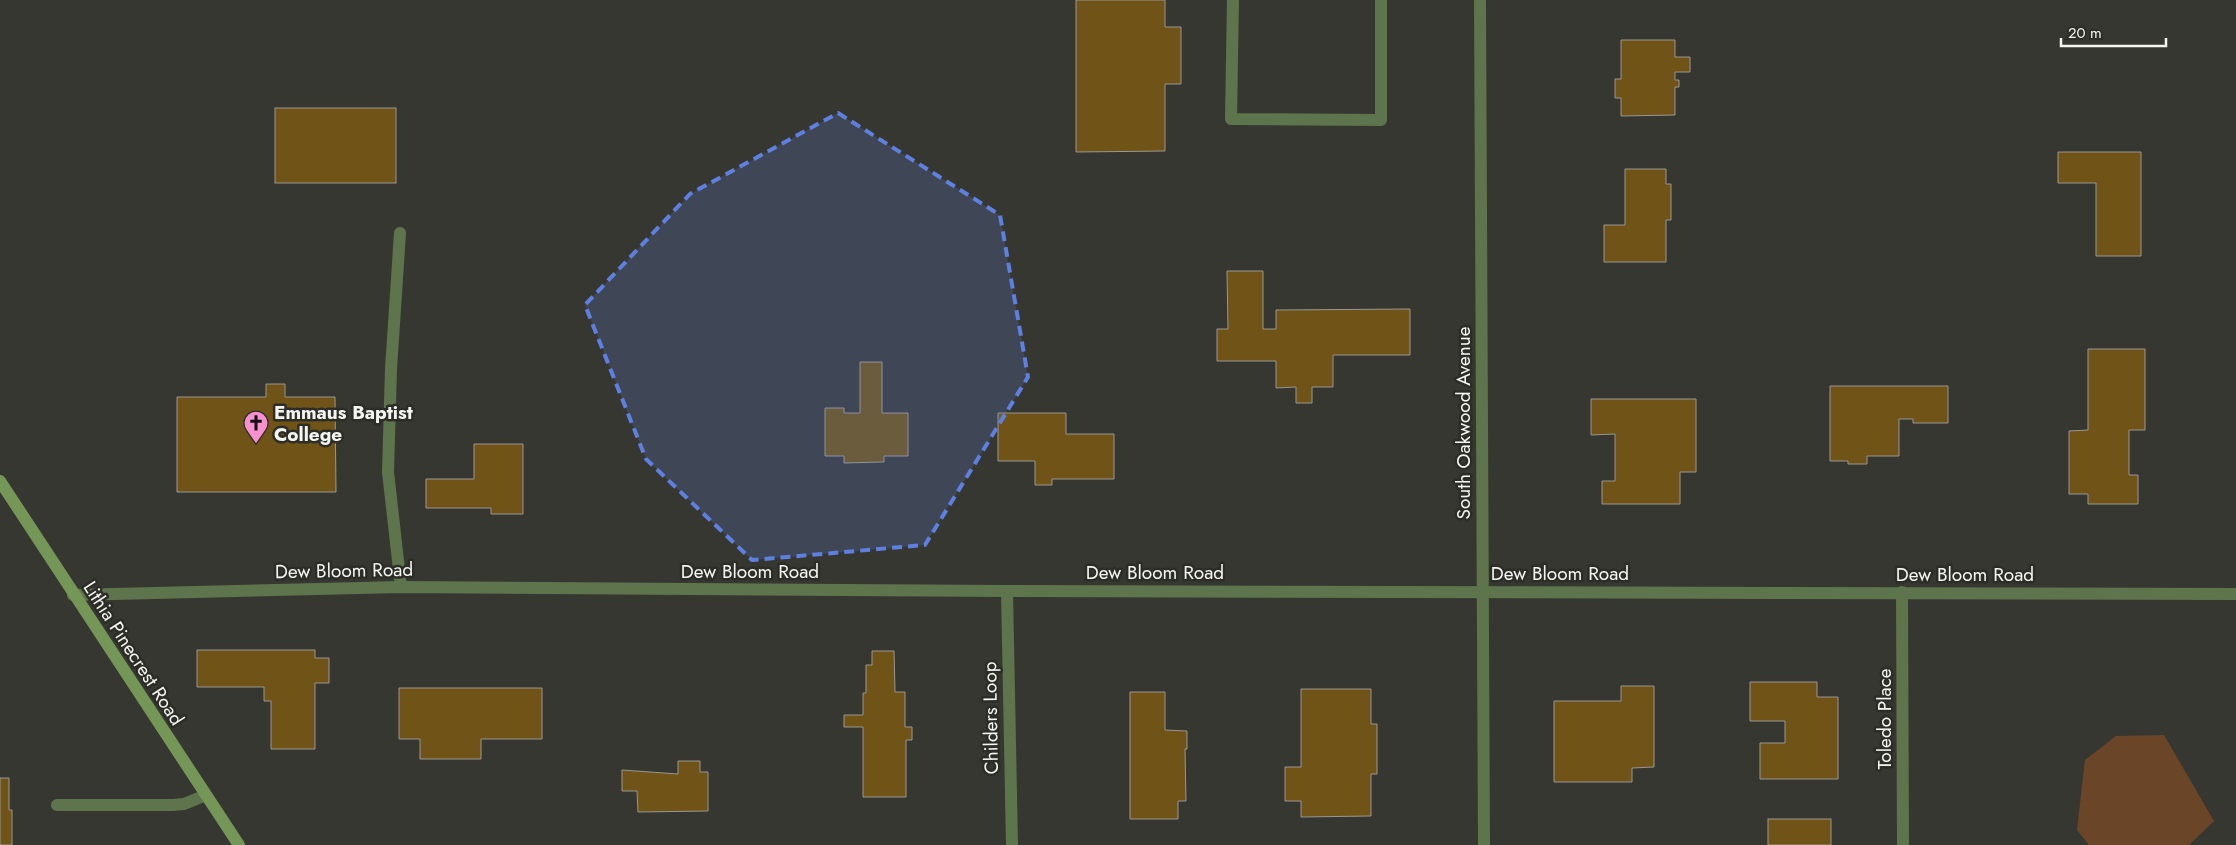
<svg xmlns="http://www.w3.org/2000/svg" width="2236" height="845" font-family="Jost,sans-serif">
<style>
.green{fill:#6b4527}
.building{fill:#705316;stroke:#999792}
.lines{fill:none;stroke-linecap:round;stroke-linejoin:round}
.lane{stroke:#5e744c;stroke-width:12}
.street{stroke:#5e744c;stroke-width:12}
.secondary{stroke:#749656;stroke-width:12}
.marked{fill:#5e80e0;fill-opacity:0.2;stroke:#5e80e0;stroke-width:4;stroke-dasharray:10 6;stroke-linejoin:round}
.labels{text-anchor:middle;stroke-width:5;stroke-linejoin:round;paint-order:stroke}
.poi-label{font-size:19px;font-weight:bold;fill:#f4f4f1;stroke:#2d2d28;text-anchor:start}
.street-label{font-size:19px;fill:#f4f4f1;stroke:#2d2d28}
</style>
<rect width="100%" height="100%" fill="#373732"/>
<!-- green -->
<polygon class="green" points="2164,735 2214,821 2189,845 2089,845 2077,830 2085,760 2116,736"/>
<!-- building -->
<g class="building">
<polygon points="1076,0 1165,0 1165,27 1181,27 1181,84 1165,84 1165,151 1076,152"/>
<polygon points="1621,40 1675,40 1675,57 1690,57 1690,72 1675,72 1675,80 1679,80 1679,87 1675,87 1675,115 1621,116 1621,98 1615,98 1615,79 1621,79"/>
<rect x="275" y="108" width="121" height="75"/>
<polygon points="2058,152 2141,152 2141,256 2096,256 2096,183 2058,183"/>
<polygon points="1625,169 1666,169 1666,184 1671,184 1671,220 1666,220 1666,262 1604,262 1604,225 1625,225"/>
<polygon points="1227,271 1263,271 1263,329 1276,329 1276,310 1410,309 1410,355 1333,355 1333,387 1312,387 1312,403 1296,403 1296,387 1276,388 1276,361 1217,361 1217,329 1228,329"/>
<polygon points="2088,349 2145,349 2145,430 2129,430 2129,475 2138,475 2138,504 2088,504 2088,494 2069,494 2069,431 2088,430"/>
<polygon points="860,362 882,362 882,413 908,413 908,456 884,456 884,462 844,463 844,456 825,456 825,408 844,408 844,413 860,413"/>
<polygon points="266,384 285,384 285,397 335,397 336,492 177,492 177,397 266,397"/>
<polygon points="1830,386 1948,386 1948,423 1913,423 1913,419 1899,419 1899,456 1867,456 1867,464 1848,464 1848,461 1830,461"/>
<polygon points="1591,399 1696,399 1696,472 1680,472 1680,504 1602,504 1602,481 1615,481 1615,434 1591,435"/>
<polygon points="998,413 1066,413 1066,434 1114,434 1114,479 1052,479 1052,485 1035,485 1035,461 998,461"/>
<polygon points="474,444 523,444 523,514 491,514 491,508 426,508 426,479 474,479"/>
<polygon points="197,650 315,650 315,658 329,658 329,683 315,683 315,749 271,749 271,701 264,701 264,687 197,687"/>
<polygon points="872,651 894,651 895,692 905,692 905,727 912,727 912,740 906,740 906,797 863,797 863,727 844,727 844,715 863,715 863,693 866,693 866,665 872,665"/>
<polygon points="1750,682 1817,682 1817,697 1838,697 1838,779 1760,779 1760,743 1785,743 1785,721 1750,721"/>
<polygon points="1621,686 1654,686 1654,767 1632,768 1632,782 1554,782 1554,701 1621,701"/>
<polygon points="399,688 542,688 542,739 481,739 481,759 420,759 420,739 399,739"/>
<polygon points="1301,689 1371,689 1371,724 1377,724 1377,774 1371,774 1371,816 1301,817 1301,801 1285,801 1285,767 1301,767"/>
<polygon points="1130,692 1165,692 1165,730 1187,731 1187,749 1185,749 1186,801 1178,801 1178,819 1130,819"/>
<polygon points="678,761 700,761 700,772 708,772 708,811 638,812 637,791 622,791 622,770 678,774"/>
<polygon points="0,778 9,778 9,810 12,810 12,845 0,845"/>
<rect x="1768" y="819" width="63" height="26"/>
</g>
<g class="lines">
<!-- lane -->
<g class="lane">
<polyline points="1233,0 1231,119 1381,120 1381,0"/>
<polyline points="400,233 391,369 388,472 401,587"/>
<polyline points="57,805 173,805 184,804 206,795"/>
</g>
<!-- street -->
<g class="street">
<polyline points="1480,0 1484,845"/>
<polyline points="1007,591 1012,845"/>
<polyline points="1902,592 1903,845"/>
<polyline points="73,595 401,587 1007,591 2236,594"/>
</g>
<!-- secondary -->
<polyline class="secondary" points="0,481 239,845"/>
</g>
<!-- marked area -->
<path class="marked" d="M838,113L1000,215L1028,377L925,545L752,560L646,459L585,305L690,194Z"/>
<!-- icons -->
<defs>
<symbol id="church-pin" viewBox="-11 -11 22 30"><path d="M0 17L-7.5 6A9.5 9.5 0 1 1 7.5 6Z" fill="#f790ce" stroke="#2d2d28"/><path d="M-1.2-6h2.4v3.5h3.3v2.4h-3.3V6h-2.4V-.1h-3.3v-2.4h3.3Z" fill="#111"/></symbol>
</defs>
<g fill-rule="evenodd">
<use href="#church-pin" x="242" y="409" width="28" height="38"/>
</g>
<g class="labels">
<!-- poi labels -->
<g class="poi-label">
<text x="274" y="419">Emmaus Baptist<tspan x="274" dy="22">College</tspan></text>
</g>
<!-- street labels -->
<g class="street-label">
<text transform="translate(1463 423) rotate(-90)" y="7">South Oakwood Avenue</text>
<text transform="translate(344 570) rotate(-1)" y="7">Dew Bloom Road</text>
<text x="750" y="578">Dew Bloom Road</text>
<text x="1155" y="579">Dew Bloom Road</text>
<text x="1560" y="580">Dew Bloom Road</text>
<text x="1965" y="581">Dew Bloom Road</text>
<text transform="translate(134 653) rotate(57)" y="7">Lithia Pinecrest Road</text>
<text transform="translate(990 718) rotate(-91)" y="7">Childers Loop</text>
<text transform="translate(1884 719) rotate(-90)" y="7">Toledo Place</text>
</g>
</g>
<!-- scale -->
<path d="M2061 38v8h105v-8" fill="none" stroke="#f4f4f1" stroke-width="2.5"/>
<text x="2068" y="38" font-size="15" fill="#f4f4f1" stroke="#2d2d28" stroke-width="4" paint-order="stroke">20 m</text>
</svg>
